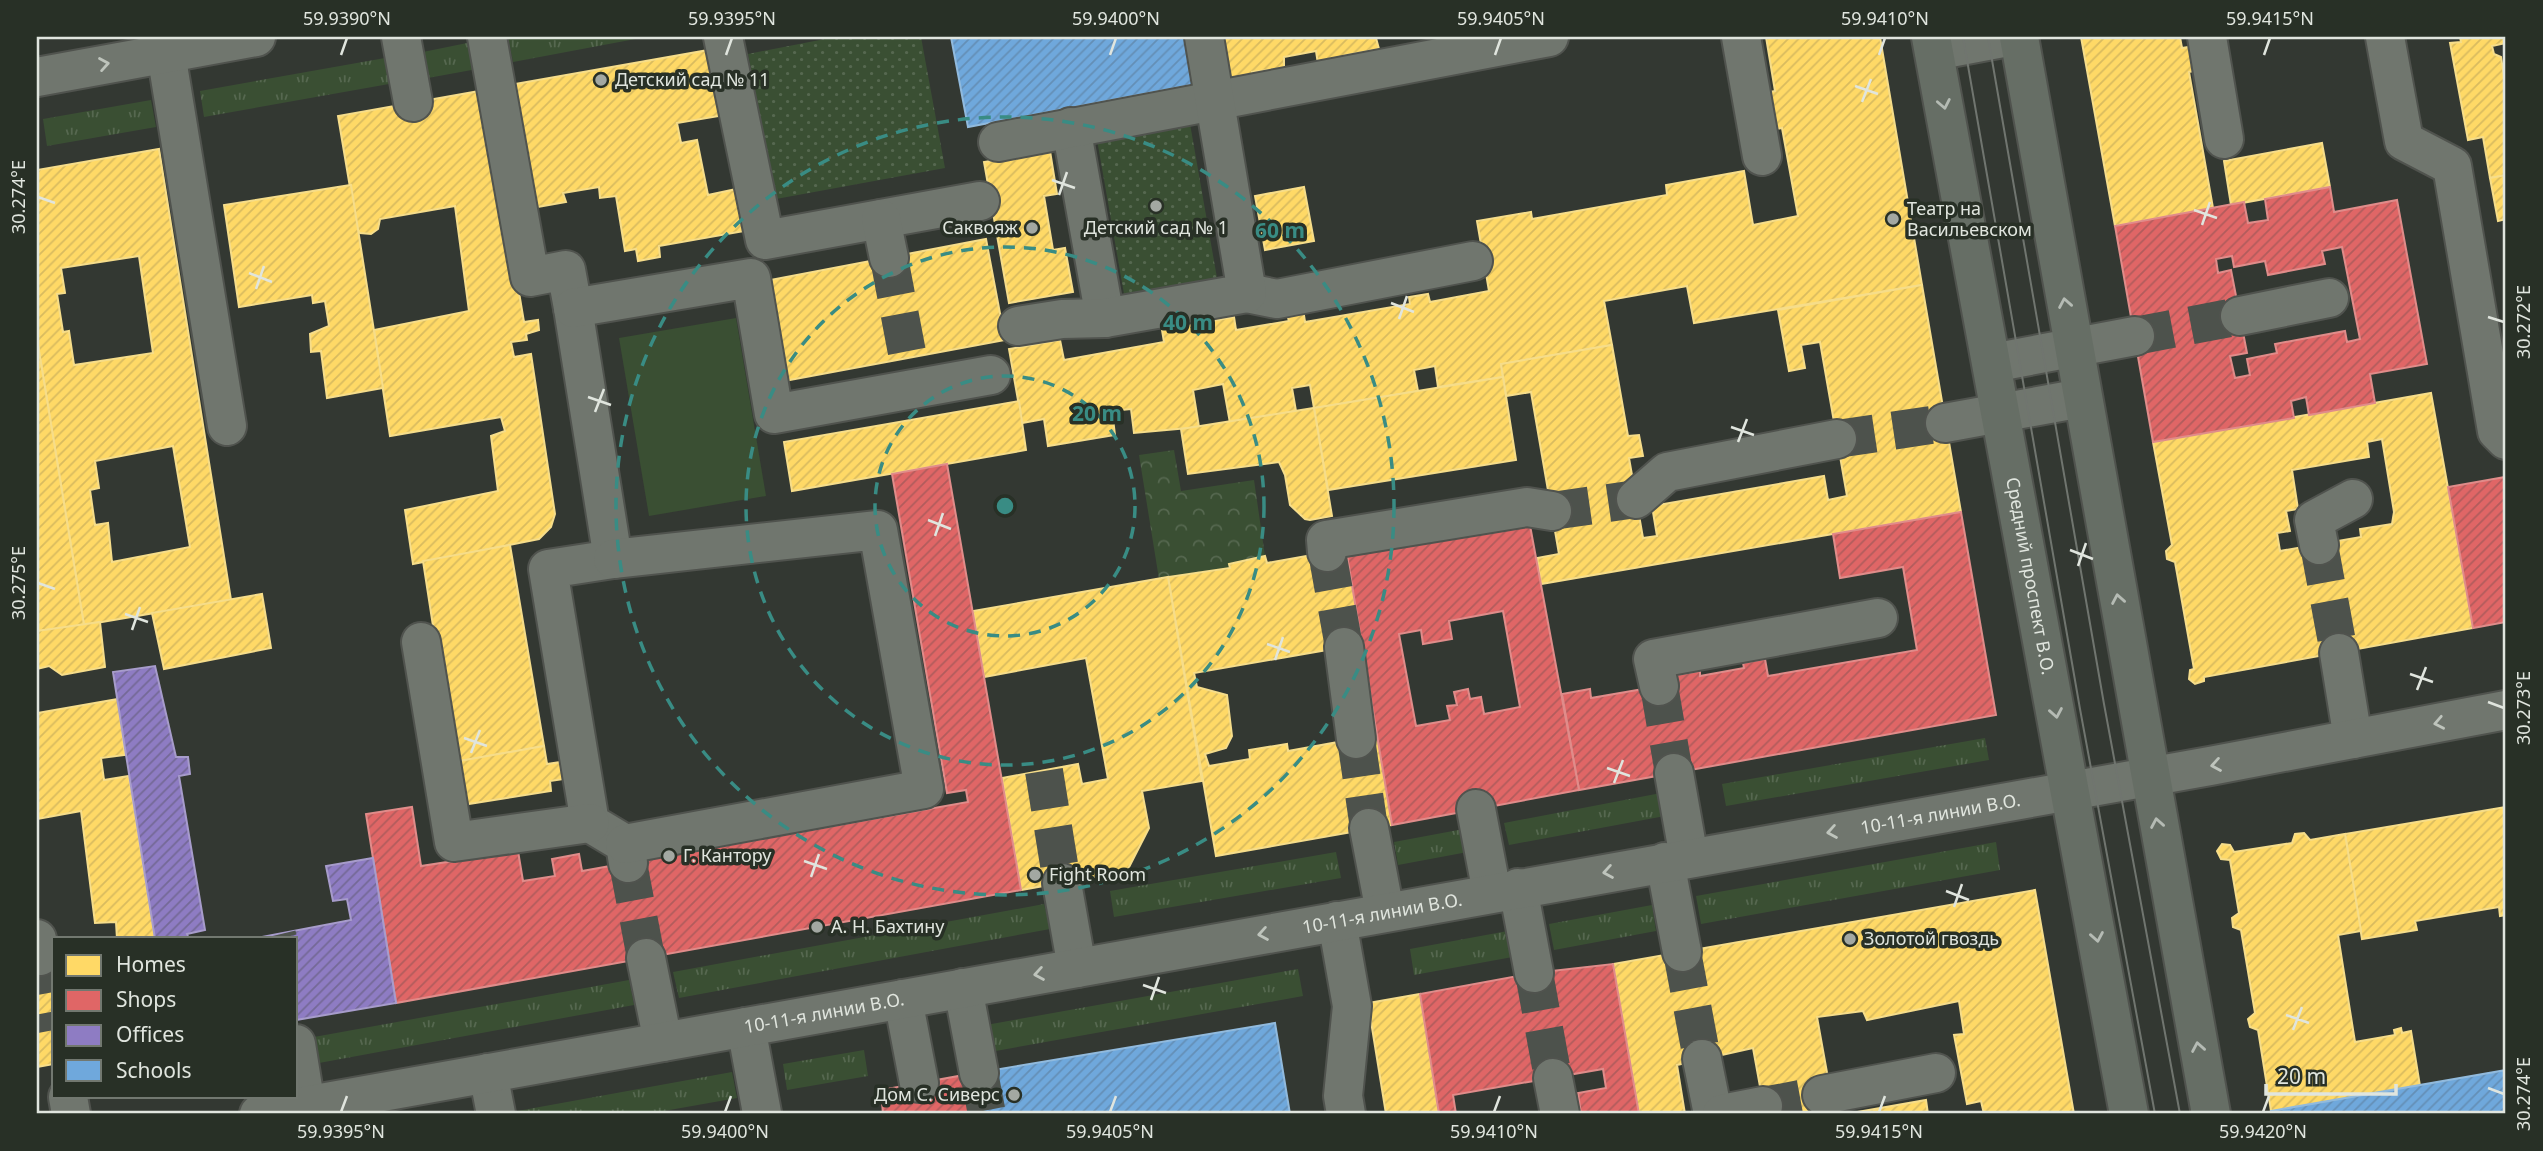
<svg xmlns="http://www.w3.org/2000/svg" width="2543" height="1151" font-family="'Noto Sans',sans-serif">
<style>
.grass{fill:url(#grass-tufts)}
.forest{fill:url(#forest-crowns)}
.park{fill:url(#park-dots)}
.pitch{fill:#3a4f33}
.homes{fill:url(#homes-hatch);stroke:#f6dd8a;stroke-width:2;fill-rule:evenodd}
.shops{fill:url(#shops-hatch);stroke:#e08c8a;stroke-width:2;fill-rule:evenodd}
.offices{fill:url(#offices-hatch);stroke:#a79ccb;stroke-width:2}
.schools{fill:url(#schools-hatch);stroke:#91badd;stroke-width:2}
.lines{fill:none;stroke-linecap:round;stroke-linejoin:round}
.minor-tunnel{stroke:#4d524c;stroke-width:38;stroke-dasharray:38 19;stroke-linecap:butt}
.minor-casing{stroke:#50534e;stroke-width:42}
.major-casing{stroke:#50534e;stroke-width:42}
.minor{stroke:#70766e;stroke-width:38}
.major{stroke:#666e65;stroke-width:38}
.tram{stroke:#70756f;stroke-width:2}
.oneway{stroke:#bec4bc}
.oneway2{stroke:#b5bbb4}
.ticks{fill:none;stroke:#e0e5de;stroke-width:2.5}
.ring{fill:none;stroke:#398c84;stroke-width:3.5;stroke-dasharray:12 9}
.poi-dot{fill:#a3a8a2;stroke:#283026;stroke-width:2.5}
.labels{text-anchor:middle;stroke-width:7;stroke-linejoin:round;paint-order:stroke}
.poi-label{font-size:18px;fill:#e0e5de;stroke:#283026;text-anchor:start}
.street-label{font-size:18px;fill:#e0e5de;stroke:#283026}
.centre{fill:#398c84;stroke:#283026;stroke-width:3.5}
.ring-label{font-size:21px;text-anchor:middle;font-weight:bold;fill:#398c84;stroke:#283026;stroke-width:7;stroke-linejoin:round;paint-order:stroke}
.neatline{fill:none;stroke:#e0e5de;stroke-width:2.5}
.ticks-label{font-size:18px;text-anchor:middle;fill:#e0e5de}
</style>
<defs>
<pattern id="grass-tufts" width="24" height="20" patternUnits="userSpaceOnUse" patternTransform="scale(1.75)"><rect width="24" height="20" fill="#3a4f33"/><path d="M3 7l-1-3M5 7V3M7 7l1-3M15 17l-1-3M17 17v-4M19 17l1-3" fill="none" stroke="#566850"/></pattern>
<pattern id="forest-crowns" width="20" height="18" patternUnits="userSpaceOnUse" patternTransform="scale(1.75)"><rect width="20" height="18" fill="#3a4f33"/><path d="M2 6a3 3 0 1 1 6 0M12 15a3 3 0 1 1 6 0" fill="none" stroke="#566850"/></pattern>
<pattern id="park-dots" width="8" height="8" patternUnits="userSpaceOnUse" patternTransform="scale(1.75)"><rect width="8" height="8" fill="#3a4f33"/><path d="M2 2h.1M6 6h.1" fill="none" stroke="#566850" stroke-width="1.8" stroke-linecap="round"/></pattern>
<pattern id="homes-hatch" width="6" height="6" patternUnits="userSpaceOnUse" patternTransform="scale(1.75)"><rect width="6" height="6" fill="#ffd966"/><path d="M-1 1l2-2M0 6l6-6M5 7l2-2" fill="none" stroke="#d9bb5f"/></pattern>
<pattern id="shops-hatch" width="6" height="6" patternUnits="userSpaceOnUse" patternTransform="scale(1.75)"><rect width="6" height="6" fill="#e06666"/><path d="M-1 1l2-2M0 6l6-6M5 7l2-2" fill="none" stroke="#b15c5c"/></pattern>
<pattern id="offices-hatch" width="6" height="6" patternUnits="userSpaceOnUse" patternTransform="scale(1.75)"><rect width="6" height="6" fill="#8e7cc3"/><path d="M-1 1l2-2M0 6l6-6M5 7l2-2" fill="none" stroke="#746996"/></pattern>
<pattern id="schools-hatch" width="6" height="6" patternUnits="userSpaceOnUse" patternTransform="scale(1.75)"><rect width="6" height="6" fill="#6fa8dc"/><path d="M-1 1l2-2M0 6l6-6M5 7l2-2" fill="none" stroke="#648fb6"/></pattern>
</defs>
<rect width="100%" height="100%" fill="#333832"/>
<!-- grass -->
<g class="grass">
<polygon points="508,37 646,37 513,62"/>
<polygon points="472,42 477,69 428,78 423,52"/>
<polygon points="385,58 389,84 204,117 200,91"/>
<polygon points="151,100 156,127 47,146 43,119"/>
<polygon points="1985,738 1989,760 1726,806 1722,784"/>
<polygon points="1661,793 1665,816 1509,845 1504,823"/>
<polygon points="1469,828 1473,851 1398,865 1394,842"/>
<polygon points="1996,842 2000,870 1701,924 1696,896"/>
<polygon points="1336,852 1341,878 1114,917 1110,891"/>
<polygon points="1044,904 1050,929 679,998 673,972"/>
<polygon points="1652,905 1656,931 1554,950 1549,924"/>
<polygon points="1513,930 1518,956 1414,975 1410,949"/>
<polygon points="1298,969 1303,996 990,1052 986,1025"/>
<polygon points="629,980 634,1005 319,1063 314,1037"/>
<polygon points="864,1050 868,1076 787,1090 783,1064"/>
<polygon points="732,1072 737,1098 647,1114 512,1114 512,1112"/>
</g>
<!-- forest -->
<polygon class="forest" points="1174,450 1181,491 1254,480 1265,556 1230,564 1230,568 1159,579 1139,455"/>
<!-- park -->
<g class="park">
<polygon points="835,37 921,37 945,168 776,199 748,54"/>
<polygon points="1189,118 1217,278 1124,294 1096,134"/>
</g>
<!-- pitch -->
<polygon class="pitch" points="736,318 766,496 649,516 619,338"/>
<!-- homes -->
<g class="homes">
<polygon points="1221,37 1382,37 1376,38 1379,49 1345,55 1347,67 1318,64 1316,51 1284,57 1284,68 1252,72 1252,77 1229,81"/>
<polygon points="1766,37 1880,37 1922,285 1694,323 1687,286 1604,301 1612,345 1501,364 1503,377 1438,387 1435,366 1414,370 1418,391 1314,408 1310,385 1292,388 1296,411 1230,423 1223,384 1193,390 1199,427 1134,433 1131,409 1112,411 1115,435 1048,446 1044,419 1022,423 1009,349 1060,340 1064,360 1164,342 1162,330 1234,317 1236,330 1289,321 1286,312 1303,309 1305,322 1410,304 1409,297 1428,294 1430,302 1489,291 1477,221 1531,212 1532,219 1667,195 1666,185 1744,171 1753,225 1798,216 1782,128 1770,130 1764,93 1775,91"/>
<polygon points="2081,37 2180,37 2182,48 2195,46 2199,70 2189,72 2213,208 2115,226"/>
<polygon points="2460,37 2506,37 2506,43 2492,46 2494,54 2501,57 2506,89 2506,175 2490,178 2483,137 2468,140 2450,43 2461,42"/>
<polygon points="714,49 725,115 677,123 681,143 697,140 708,195 741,188 750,230 659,246 660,257 638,261 636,249 625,251 616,196 600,198 599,187 563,193 566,202 526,209 504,86"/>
<polygon points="485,90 524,322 538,320 539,330 526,334 527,340 511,342 514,357 531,354 555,514 551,527 539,539 413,564 405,510 498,491 491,436 505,431 501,417 390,436 374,330 469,311 455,206 380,219 378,229 371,234 360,233 357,229 338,116"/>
<polygon points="2322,143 2330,187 2231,205 2224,161"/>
<path d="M159,149L231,600L84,625L37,339V170ZM139,256L153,353L74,365L69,331L63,332L57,294L65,293L61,268ZM173,446L190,547L112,562L108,523L95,525L90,490L99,488L95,461Z"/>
<polygon points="1050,151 1057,194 1044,196 1053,250 1065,248 1073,292 1009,303 984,162"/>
<polygon points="2506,175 2506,219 2498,221 2490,178"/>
<polygon points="351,185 383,388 327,398 321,351 311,352 310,334 329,326 325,301 313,303 312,295 239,307 224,205"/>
<polygon points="1304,187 1314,241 1265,250 1255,196"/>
<polygon points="986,239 1005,340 784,381 765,281"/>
<polygon points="1922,285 1961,512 1541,584 1537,558 1559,554 1531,392 1506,396 1501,364 1612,345 1628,436 1639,435 1643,456 1629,458 1643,538 1657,536 1652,506 1824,476 1828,500 1847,496 1820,342 1801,345 1805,368 1789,371 1778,310"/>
<polygon points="37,339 84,625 37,631"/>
<polygon points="1503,377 1516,460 1328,490 1314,408"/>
<path d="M2431,393L2473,628L2204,677V681L2195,684L2189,679L2190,670L2194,669L2175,562L2167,559L2166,551L2172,545L2153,442ZM2382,439L2394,512L2392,524L2360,529L2361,537L2280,551L2277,533L2290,531L2286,511L2298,509L2292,470L2369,457L2367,442Z"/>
<polygon points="1019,401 1026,450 792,491 784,442"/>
<polygon points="1314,408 1332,516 1310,520 1305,519 1290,505 1285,475 1279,462 1188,474 1181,429"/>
<polygon points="510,545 544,746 454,762 423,561"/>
<polygon points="1346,549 1362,644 1194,673 1197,687 1227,695 1232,736 1226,748 1205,754 1209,766 1250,759 1249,750 1287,744 1288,751 1377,735 1392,825 1216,856 1168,577 1230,568 1229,564 1265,556 1267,563"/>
<polygon points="1168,577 1202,781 1142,791 1149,828 1127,871 1021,890 1002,778 1078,764 1082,784 1108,779 1086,658 984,677 973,611"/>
<polygon points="262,594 271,648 164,669 152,613"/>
<polygon points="100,622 105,667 62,675 49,666 37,669 37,631"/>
<polygon points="118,699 125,755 101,758 104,780 129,776 155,939 117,939 116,922 95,923 81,811 37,819 37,713"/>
<polygon points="544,746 547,764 561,762 564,779 550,781 551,791 462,805 454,762"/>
<polygon points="2506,807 2506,915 2500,916 2499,907 2415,921 2417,930 2362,939 2345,834"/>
<polygon points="2304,833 2310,840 2345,834 2361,931 2338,935 2355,1042 2395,1035 2394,1030 2401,1028 2402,1033 2411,1031 2420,1086 2271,1111 2258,1030 2250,1027 2248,1019 2255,1013 2241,930 2233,927 2232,918 2239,913 2230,860 2221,859 2217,851 2222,844 2230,845 2234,852 2292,843 2295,834"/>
<polygon points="2035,890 2074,1114 1984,1114 1981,1101 1967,1104 1954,1035 1964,1034 1959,1001 1867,1020 1863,1011 1817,1017 1828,1078 1819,1079 1827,1114 1765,1114 1753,1048 1677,1065 1685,1114 1639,1114 1613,964"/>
<polygon points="54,953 54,1064 37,1067 37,957"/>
<polygon points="1420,994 1439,1114 1386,1114 1368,1003"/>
<polygon points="1926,1100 1928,1114 1846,1114"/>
</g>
<!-- shops -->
<g class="shops">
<path d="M2330,187L2334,212L2397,200L2427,364L2370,374L2375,403L2309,415L2306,397L2291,401L2294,418L2153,442L2115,226L2244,202L2248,223L2268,220L2265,199ZM2342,247L2360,339L2347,342L2345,331L2275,344L2277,353L2247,359L2250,375L2235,378L2230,356L2247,353L2231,270L2218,273L2216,259L2232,256L2234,267L2265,261L2268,275L2325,264L2322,251Z"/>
<polygon points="947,464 1021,890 396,1003 366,814 412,807 421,866 518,851 523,881 555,876 552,859 579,854 582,871 968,802 966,790 947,793 892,474"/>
<polygon points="2505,477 2506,622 2473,628 2448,487"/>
<polygon points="1961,512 1996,715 1579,790 1562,694 1590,689 1591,698 1672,684 1671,676 1700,671 1700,676 1744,668 1743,663 1765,659 1768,676 1917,650 1903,567 1840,578 1833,534"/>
<path d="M1529,520L1579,790L1392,825L1346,549ZM1503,611L1520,707L1484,714L1481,697L1470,699L1468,689L1454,692L1457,705L1447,706L1450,720L1416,726L1399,634L1421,630L1423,644L1452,639L1449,621Z"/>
<polygon points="1613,964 1639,1114 1581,1114 1578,1093 1606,1088 1603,1069 1453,1095 1456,1114 1439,1114 1420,994 1534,973"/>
<polygon points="964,1075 971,1114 883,1114 881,1090"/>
</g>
<!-- offices -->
<g class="offices">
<polygon points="155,666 176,757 188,757 190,774 179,776 205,930 187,934 189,939 155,939 113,672"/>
<polygon points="373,858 396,1003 296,1020 296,939 251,939 351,920 347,899 333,901 326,866"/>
</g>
<!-- schools -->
<g class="schools">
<polygon points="951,37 1188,37 1196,84 968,127"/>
<polygon points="1275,1023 1290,1114 971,1114 964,1075"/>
<polygon points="2506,1070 2506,1114 2272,1114 2271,1111"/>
</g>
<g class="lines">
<!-- minor-tunnel -->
<g class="minor-tunnel">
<polyline points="889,258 908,358"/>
<polyline points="2135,336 2240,316"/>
<polyline points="1837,439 1945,423"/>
<polyline points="1552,511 1636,499"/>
<polyline points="2319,545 2339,653"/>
<polyline points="1327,552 1344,647"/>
<polyline points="1659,686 1674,773"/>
<polyline points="1356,739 1369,828"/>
<polyline points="1044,771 1062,883"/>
<polyline points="628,863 646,958"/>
<polyline points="277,935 278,939"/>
<polyline points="1682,952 1702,1059"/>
<polyline points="40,956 54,1030"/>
<polyline points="1534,973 1553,1078"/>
<polyline points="979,1073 987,1114"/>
<polyline points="1763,1106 1822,1095"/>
</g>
<defs>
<g id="minor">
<polyline points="401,37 413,102"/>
<polyline points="487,37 530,277 566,270 573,308 613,559 548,569 590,823 625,844 628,863"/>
<polyline points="723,37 765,240 980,201"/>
<polyline points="1741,37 1762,156"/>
<polyline points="2207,37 2224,139"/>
<polyline points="2385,37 2404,141 2452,166 2497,431 2506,440"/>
<polyline points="1934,51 2008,37"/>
<polyline points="166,53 227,426"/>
<polyline points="37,77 256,37"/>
<polyline points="1071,127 1105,318"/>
<polyline points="998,142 1549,37"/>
<polyline points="881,219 889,258"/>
<polyline points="1247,293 1277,299 1473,261"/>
<polyline points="573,308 751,278 774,414 991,375"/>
<polyline points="2240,316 2329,298"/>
<polyline points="1018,326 1062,319 1105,318 1247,293 1204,37"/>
<polyline points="1992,363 2135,336"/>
<polyline points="1945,423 2082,398"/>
<polyline points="1636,499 1667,472 1837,439"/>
<polyline points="2319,545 2314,520 2353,499"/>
<polyline points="1327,552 1326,540 1527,507 1552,511"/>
<polyline points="613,559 878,530 924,789 625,844"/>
<polyline points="421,642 454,842 590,823"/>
<polyline points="1344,647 1356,739"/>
<polyline points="2339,653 2353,739"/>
<polyline points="1659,686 1653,659 1878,618"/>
<polyline points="1674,773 1689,858"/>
<polyline points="1476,809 1492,893"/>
<polyline points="1369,828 1385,912"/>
<polyline points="1665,862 1682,952"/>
<polyline points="1062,883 1077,968"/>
<polyline points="1518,888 1534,973"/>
<polyline points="1337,921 1352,1006 1343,1096 1346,1114"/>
<polyline points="37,939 40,956"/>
<polyline points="646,958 663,1042"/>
<polyline points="963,988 979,1073"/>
<polyline points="903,999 919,1083"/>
<polyline points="746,1027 762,1113"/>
<polyline points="296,1044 306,1106"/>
<polyline points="1702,1059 1713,1114"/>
<polyline points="488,1073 496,1114"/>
<polyline points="1553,1078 1560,1114"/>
<polyline points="1822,1095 1936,1073"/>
<polyline points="68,1097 71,1114"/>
<path id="s1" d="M259,1114L2210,766L2506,710"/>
<polyline points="1722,1114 1763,1106"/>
</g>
<g id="major">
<path id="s2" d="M1931,37L2129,1114"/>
<polyline points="2019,37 2211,1114"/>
</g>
</defs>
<!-- minor casing -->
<use href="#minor" class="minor-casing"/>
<!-- major casing -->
<use href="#major" class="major-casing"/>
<!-- minor -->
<use href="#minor" class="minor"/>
<!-- major -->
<use href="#major" class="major"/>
<!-- tram -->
<g class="tram">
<polyline points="1963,37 2080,709 2155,1114"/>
<polyline points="1988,37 2104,704 2180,1114"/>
</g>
</g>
<!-- one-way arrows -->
<defs><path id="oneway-chevron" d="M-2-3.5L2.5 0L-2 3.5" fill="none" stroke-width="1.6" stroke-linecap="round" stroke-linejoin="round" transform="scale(1.75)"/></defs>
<g class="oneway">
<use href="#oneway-chevron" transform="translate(104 64) rotate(-10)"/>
<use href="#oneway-chevron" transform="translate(2439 723) rotate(169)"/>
<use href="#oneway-chevron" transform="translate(2216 765) rotate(170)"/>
<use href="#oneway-chevron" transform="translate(1832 832) rotate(170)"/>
<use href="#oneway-chevron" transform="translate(1608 872) rotate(170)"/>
<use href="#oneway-chevron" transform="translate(1263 934) rotate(170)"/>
<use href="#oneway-chevron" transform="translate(1039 974) rotate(170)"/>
</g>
<g class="oneway2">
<use href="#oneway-chevron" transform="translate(1944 104) rotate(79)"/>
<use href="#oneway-chevron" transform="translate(2065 303) rotate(-100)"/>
<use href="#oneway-chevron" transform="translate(2118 599) rotate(-100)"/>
<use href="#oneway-chevron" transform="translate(2056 713) rotate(80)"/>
<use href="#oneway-chevron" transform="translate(2157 823) rotate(-100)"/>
<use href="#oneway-chevron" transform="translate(2097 937) rotate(80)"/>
<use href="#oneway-chevron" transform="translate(2198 1047) rotate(-100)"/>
</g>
<!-- ticks -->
<path class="ticks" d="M341,55L347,38M726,55L732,38M1110,55L1116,38M1495,55L1501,38M1879,55L1885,38M2264,55L2270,38M1855,86L1878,94M1862,102L1871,79M1052,180L1075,188M1059,195L1067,172M38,197L55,203M2194,210L2217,218M2202,225L2210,202M249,273L272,282M256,289L264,266M1391,303L1414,312M2488,317L2504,322M1399,319L1407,296M588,397L611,405M595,412L604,389M1731,427L1754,435M1738,442L1747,419M928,520L951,529M935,536L943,513M2070,550L2093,559M2078,566L2086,543M38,583L55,589M125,614L148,622M132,630L140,607M1267,644L1290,652M1275,660L1283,637M2410,674L2433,682M2417,690L2426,667M2488,702L2504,708M464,738L487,746M471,753L480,730M1607,768L1630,776M1614,783L1623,760M804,861L827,869M811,877L819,854M1946,891L1969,900M1954,907L1962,884M1143,985L1166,993M1151,1000L1159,977M2286,1015L2309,1023M2293,1030L2302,1007M2488,1088L2504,1094M341,1112L347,1096M725,1112L731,1096M1110,1112L1116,1096M1494,1112L1500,1096M1879,1112L1885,1096M2263,1112L2269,1096"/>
<!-- distance rings -->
<g class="ring">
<circle cx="1005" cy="506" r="130"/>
<circle cx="1005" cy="506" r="259"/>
<circle cx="1005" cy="506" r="389"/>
</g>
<!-- markers -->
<g class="poi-dot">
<circle cx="601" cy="80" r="7"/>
<circle cx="1156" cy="206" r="7"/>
<circle cx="1893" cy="219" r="7"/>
<circle cx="1032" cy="228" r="7"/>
<circle cx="669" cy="856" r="7"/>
<circle cx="1035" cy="875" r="7"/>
<circle cx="817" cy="927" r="7"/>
<circle cx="1850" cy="939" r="7"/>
<circle cx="1014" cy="1095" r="7"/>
</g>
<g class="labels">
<!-- poi labels -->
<g class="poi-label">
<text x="615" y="86">Детский сад № 11</text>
<text x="1907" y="215">Театр на<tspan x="1907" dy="21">Васильевском</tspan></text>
<text x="1018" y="234" text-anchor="end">Саквояж</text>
<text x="1156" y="234" text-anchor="middle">Детский сад № 1</text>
<text x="683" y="862">Г. Кантору</text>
<text x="1049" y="881">Fight Room</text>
<text x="831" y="933">А. Н. Бахтину</text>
<text x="1864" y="945">Золотой гвоздь</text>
<text x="1000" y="1101" text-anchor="end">Дом С. Сиверс</text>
</g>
<!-- street labels -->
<g class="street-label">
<text dy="6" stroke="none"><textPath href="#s2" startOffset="548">Средний проспект В.О.</textPath></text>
<text dy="6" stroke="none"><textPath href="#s1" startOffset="1708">10-11-я линии В.О.</textPath></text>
<text dy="6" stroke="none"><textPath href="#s1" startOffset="1141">10-11-я линии В.О.</textPath></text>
<text dy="6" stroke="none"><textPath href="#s1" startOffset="574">10-11-я линии В.О.</textPath></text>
</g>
</g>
<circle cx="1005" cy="506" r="10" class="centre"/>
<g class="ring-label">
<text x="1280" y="238">60 m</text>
<text x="1188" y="330">40 m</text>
<text x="1097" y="421">20 m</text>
</g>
<!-- border -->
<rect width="2543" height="1151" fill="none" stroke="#283026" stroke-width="77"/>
<!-- legend -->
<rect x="52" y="937" width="245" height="161" fill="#283026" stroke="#727870" stroke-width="2"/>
<rect x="66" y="955" width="35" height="21" fill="#ffd966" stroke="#727870" stroke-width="2"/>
<text x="116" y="972" font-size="21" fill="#e0e5de">Homes</text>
<rect x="66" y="990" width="35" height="21" fill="#e06666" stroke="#727870" stroke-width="2"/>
<text x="116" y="1007" font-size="21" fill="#e0e5de">Shops</text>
<rect x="66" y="1025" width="35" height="21" fill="#8e7cc3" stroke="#727870" stroke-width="2"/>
<text x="116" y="1042" font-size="21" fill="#e0e5de">Offices</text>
<rect x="66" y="1060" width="35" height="21" fill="#6fa8dc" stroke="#727870" stroke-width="2"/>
<text x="116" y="1078" font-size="21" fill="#e0e5de">Schools</text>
<!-- scale -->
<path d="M2266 1084v10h130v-10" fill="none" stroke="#e0e5de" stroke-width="3.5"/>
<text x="2277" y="1084" font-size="21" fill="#e0e5de" stroke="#283026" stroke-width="5" paint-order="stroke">20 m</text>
<rect x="38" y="38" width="2466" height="1074" class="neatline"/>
<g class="ticks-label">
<text x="347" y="25">59.9390°N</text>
<text x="732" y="25">59.9395°N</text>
<text x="1116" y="25">59.9400°N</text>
<text x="1501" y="25">59.9405°N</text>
<text x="1885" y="25">59.9410°N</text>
<text x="2270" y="25">59.9415°N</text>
<text transform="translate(19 197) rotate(-90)" y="6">30.274°E</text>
<text transform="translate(2524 322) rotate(-90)" y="6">30.272°E</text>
<text transform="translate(19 583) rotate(-90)" y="6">30.275°E</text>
<text transform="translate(2524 708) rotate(-90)" y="6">30.273°E</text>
<text transform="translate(2524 1094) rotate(-90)" y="6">30.274°E</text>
<text x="341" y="1138">59.9395°N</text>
<text x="725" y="1138">59.9400°N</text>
<text x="1110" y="1138">59.9405°N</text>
<text x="1494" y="1138">59.9410°N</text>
<text x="1879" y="1138">59.9415°N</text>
<text x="2263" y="1138">59.9420°N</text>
</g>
</svg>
